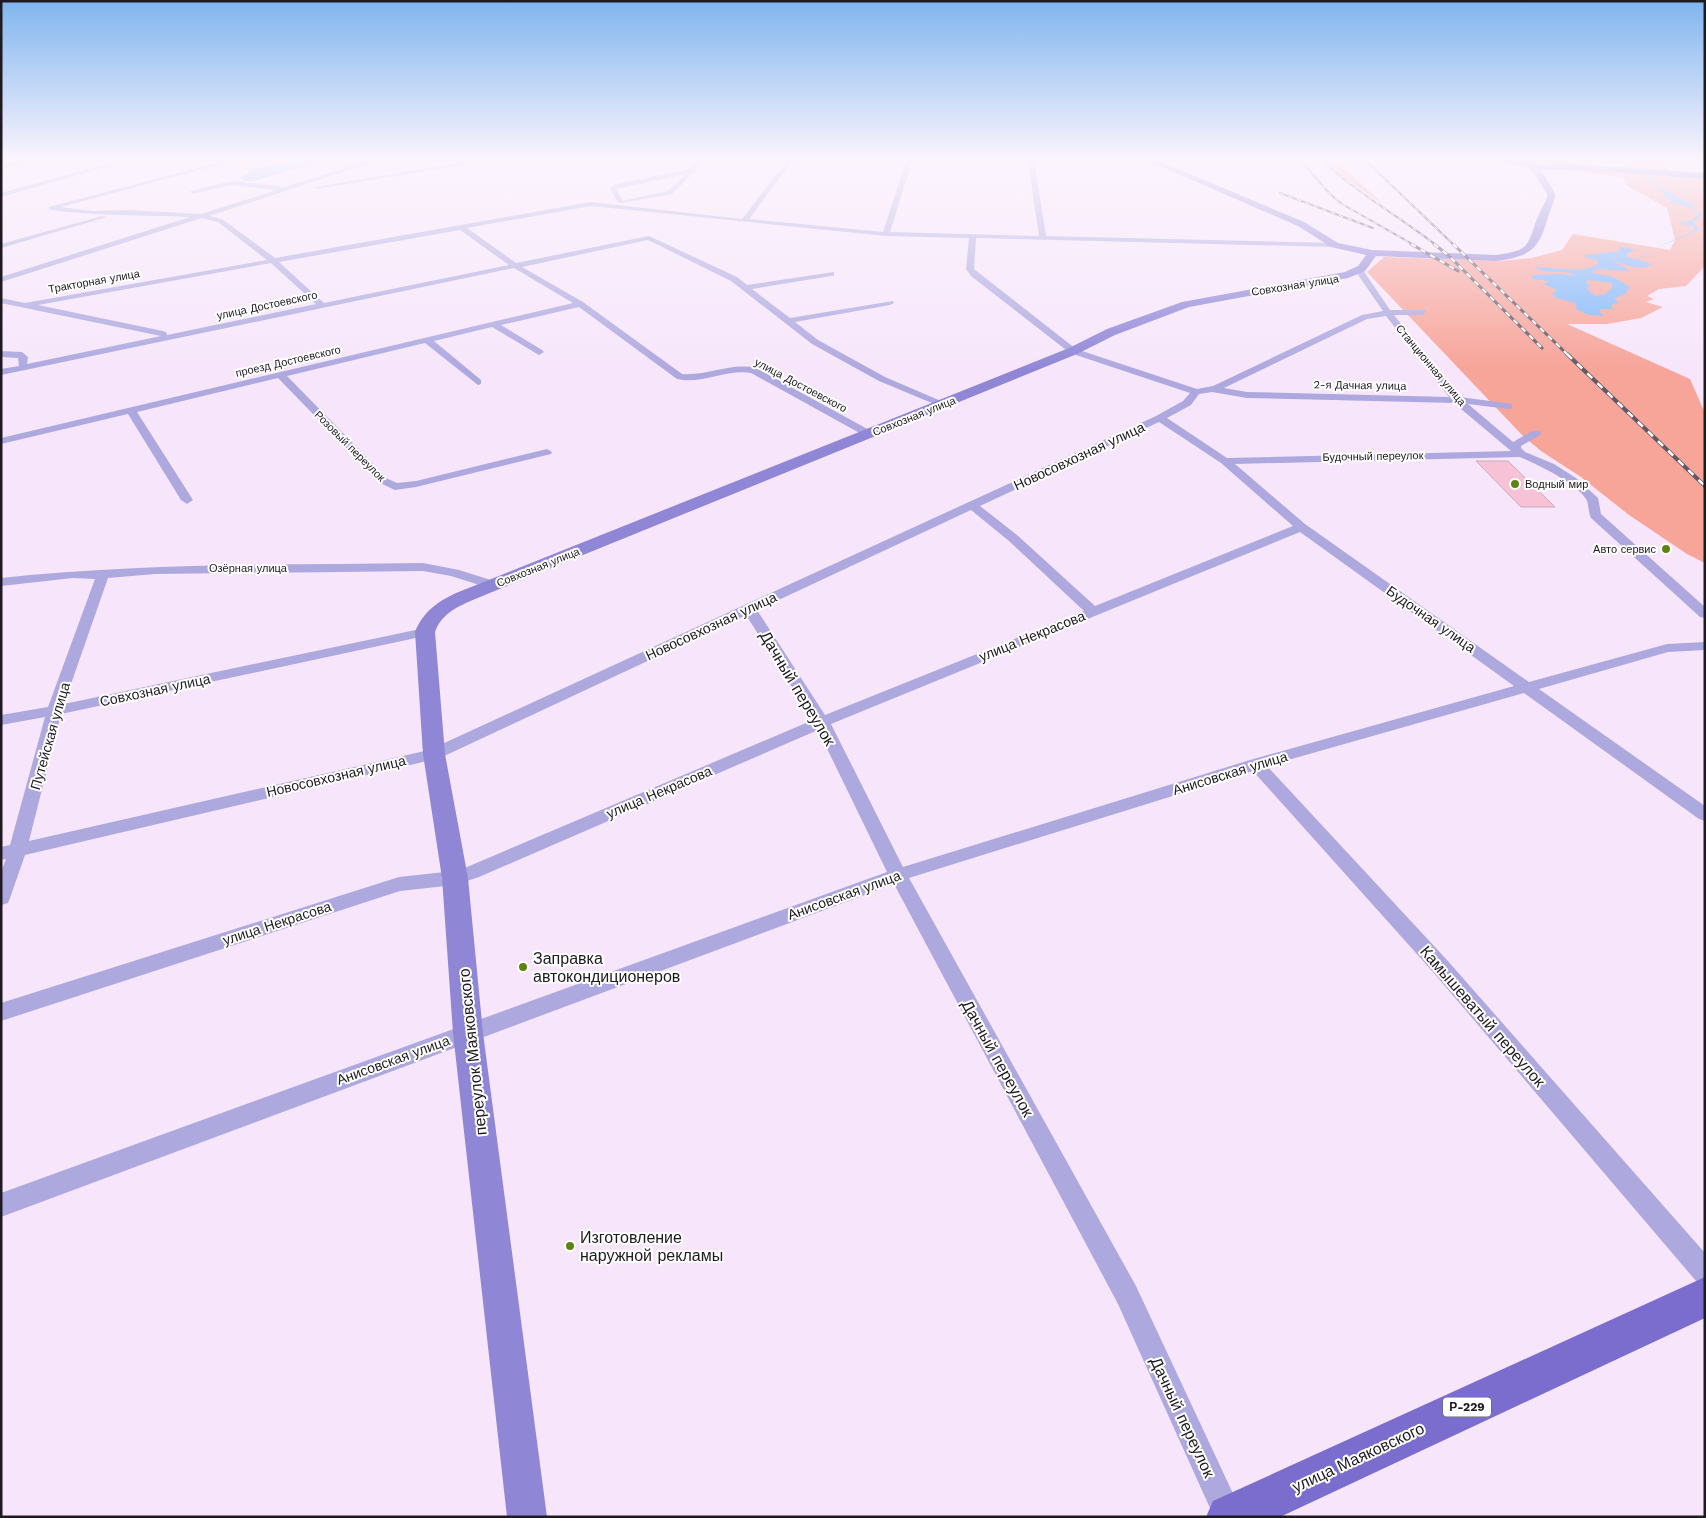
<svg xmlns="http://www.w3.org/2000/svg" width="1706" height="1518" font-family="'Work Sans',sans-serif">
<style>
.green{fill:#f7a499}
.water{fill:#81b7f9;fill-rule:evenodd}
.building{fill:#f8c2d6;stroke:#c6acb5}
.lines{fill:none;stroke-linecap:round;stroke-linejoin:round}
.street{fill:#ada9df;fill-rule:evenodd}
.secondary{fill:#8f87d6;fill-rule:evenodd}
.primary{fill:#7a6dce;fill-rule:evenodd}
.rail-far2-casing{stroke:#635965;stroke-width:2}
.rail-far1-casing{stroke:#635965;stroke-width:3}
.rail-casing{stroke:#635965;stroke-width:4}
.rail-far2{stroke:#fff;stroke-width:1;stroke-dasharray:4.5;stroke-linecap:butt}
.rail-far1{stroke:#fff;stroke-width:2;stroke-dasharray:5.5;stroke-linecap:butt}
.rail{stroke:#fff;stroke-width:2.5;stroke-dasharray:7;stroke-linecap:butt}
.poi-dot{fill:#5b8510;stroke:#fff;stroke-width:2}
.labels{text-anchor:middle;stroke-width:4;stroke-linejoin:round;paint-order:stroke}
.far-street-label{font-size:11px;fill:#1f1920;stroke:#fff}
.far-poi-label{font-size:11px;fill:#1f1920;stroke:#fff;text-anchor:start}
.shield{fill:#fff;stroke:#625e63;stroke-width:1}
.shield-label{font-size:12px;font-weight:bold;fill:#1f1920}
.street-label{font-size:14px;fill:#1f1920;stroke:#fff}
.near-street-label{font-size:16px;fill:#1f1920;stroke:#fff}
.near-poi-label{font-size:16px;fill:#1f1920;stroke:#fff;text-anchor:start}
</style>
<rect width="100%" height="100%" fill="#f7e6fb"/>
<!-- green -->
<g class="green">
<polygon points="1322,158 1334,158 1384,205 1337,173"/>
<polygon points="1620,158 1692,158 1696,160 1662,164 1668,171 1626,168"/>
<polygon points="1563,168 1705,178 1705,266 1686,286 1659,289 1647,296 1654,299 1646,302 1663,307 1641,318 1607,324 1567,324 1690,379 1705,413 1705,563 1687,554 1629,515 1581,477 1541,451 1522,435 1367,272 1384,257 1500,261 1532,258 1562,250 1573,234 1670,250 1675,240 1667,208 1626,185 1623,177 1558,169"/>
</g>
<!-- water -->
<g class="water">
<path d="M305,160L315,163L254,181H243L240,177L248,174L249,171C268,164 285,161 305,160Z"/>
<path d="M1645,175L1655,177L1652,178V183C1667,190 1680,198 1693,205L1692,207L1703,215L1693,222L1699,230L1653,249L1638,260L1652,264C1640,272 1623,264 1611,260L1630,271L1598,269L1590,272L1613,277L1630,287L1625,294L1615,298L1618,303L1612,304V309H1600V312L1604,316L1589,315L1577,310L1575,303L1556,298L1552,294L1557,290L1544,284L1549,281L1531,279L1534,275L1561,274L1576,276C1569,268 1544,276 1535,267C1556,267 1580,275 1598,264L1597,261L1584,256L1586,255L1620,251L1619,246L1638,251H1632L1626,255L1627,257L1636,260L1653,249L1693,231L1694,226L1684,225L1679,222L1690,221L1700,214L1689,207L1669,202L1670,199L1660,197L1665,196L1664,193L1651,183ZM1587,280L1612,283V288L1605,294L1595,296L1587,288L1591,286L1586,283Z"/>
</g>
<!-- building -->
<polygon class="building" points="1476,461 1508,461 1555,507 1521,507"/>
<g class="lines">
<!-- street -->
<g class="street">
<polygon points="30,158 39,158 1,170 1,166"/>
<polygon points="128,158 137,158 1,197 1,193"/>
<path d="M235,158H244L61,207L92,211L129,210L201,214L277,190L231,185L193,194L190,192L191,191L231,181L279,186L282,188L378,158H386L209,216L222,219L275,258L591,202L742,219L789,158H795L749,219L883,232L907,158H913L890,232L1039,236L1028,160L1013,158H1151L1153,161L1034,160L1046,236L1335,243L1339,245L1335,247L976,238L974,269L1076,349L1197,389L1213,386L1362,315L1383,311L1356,272L1357,270H1363L1390,310H1425L1426,312L1422,315H1394L1460,397L1512,404V408L1508,409L1468,404L1513,442L1532,431H1540L1541,433L1540,435L1521,446V448L1525,452L1554,464L1576,478L1598,498L1601,514L1705,607V618L1700,617L1591,518C1588,512 1589,504 1586,499C1575,482 1538,465 1520,457L1235,464L1305,524L1529,682L1667,644L1705,642V650L1668,652L1539,689L1705,806V821L1699,819L1524,693L1267,766L1447,960L1705,1253V1284L1696,1281L1433,972L1253,771L909,878L1136,1286L1244,1517H1214L1118,1304L894,884L1,1217V1193L887,872L818,730L479,877L455,885L400,891L1,1021V1003L399,877L454,871L467,867L813,720L746,615L440,758L25,855L10,898L8,903L1,905V872L6,859L1,860V847L10,845L45,717L1,725V715L48,707L95,579L73,578L1,586V578C141,563 282,565 423,563L459,570L497,582L499,585L492,589L451,576L423,571L155,574L108,578L64,704L425,628L432,632L425,636L61,714L29,841L429,750L1156,416L1183,401L1190,393L1070,353L971,276L966,269L969,238L886,236L591,206L467,228L516,263L649,236L737,277L747,285L834,272V276H831L752,289L790,318L893,301L894,303L890,305L795,322L818,340L885,377L948,404L943,407L939,406L879,381L812,344L731,281L648,240L522,267L583,302L682,374C708,376 731,362 756,368L873,432L874,434L873,436H865L751,373C725,369 702,385 677,379L579,307L501,325L542,350L544,352L539,355L492,327L434,341L481,380V384L478,385L425,343L287,376L388,479L397,483L416,481L547,449L552,452L551,454L416,487L395,490L380,483L278,378L137,412L193,500L187,504L181,500L128,414L1,444V438L573,303L514,268L1,375V369L19,366L18,358L1,357V351L22,352L28,357L27,364L161,336L1,303V298L25,303L267,260L218,222L202,218L1,282V277L190,217C143,215 97,216 51,210L49,209V207ZM460,230L509,265L324,303L279,262ZM271,263L316,304L167,335L166,332L163,331L38,305ZM1386,316L1449,397L1247,392L1224,388L1367,319ZM1212,392L1247,398L1454,403L1511,451L1227,458L1167,418L1191,405L1199,394ZM1159,422L1221,463L1293,526L1095,606L1017,535L980,506ZM971,510L1009,541L1084,611L825,715L757,610ZM1300,532L1514,686L1250,760L903,867L831,724Z"/>
<polygon points="490,158 503,158 317,189 314,187"/>
<path d="M699,158H705L698,168L672,194L620,203L617,201L610,188L616,184L690,169ZM686,174L668,191L623,201L616,189Z"/>
<polygon points="102,216 107,217 1,248 1,244"/>
</g>
<!-- secondary -->
<g class="secondary">
<path d="M1141,158H1152L1304,222L1338,243L1372,250L1496,255C1524,251 1527,250 1535,224C1538,215 1543,206 1547,198V194L1534,173L1526,166L1476,160L1472,158C1490,158 1528,155 1541,170C1546,177 1551,186 1555,194V198C1539,237 1546,255 1496,261L1376,256L1365,271L1348,278L1189,307L1115,335L1077,354L480,597C461,605 442,612 435,632L445,754L468,878L483,1033L547,1517H507L453,1033L442,878L423,754L415,632C423,612 437,602 456,593L1069,348L1107,329L1182,302L1345,272L1358,266L1366,255L1331,247L1298,226Z"/>
<path d="M1403,158H1426C1421,162 1408,162 1403,158Z"/>
</g>
<!-- primary -->
<g class="primary">
<polygon points="1519,158 1530,158 1527,161 1543,165 1559,164 1538,160 1537,158 1560,158 1570,164 1705,173 1705,179 1588,170 1543,170 1517,163 1516,161"/>
<polygon points="1705,1277 1705,1318 1280,1517 1206,1517 1213,1501"/>
</g>
<defs>
<g id="rail-far2">
<polyline points="1299,158 1330,194 1342,204 1414,245"/>
<path d="M1319,158C1354,191 1397,215 1436,245"/>
<polyline points="1363,158 1454,245"/>
<polyline points="1280,193 1373,228"/>
</g>
<g id="rail-far1">
<polyline points="1411,244 1458,271"/>
<polyline points="1434,244 1449,256 1542,348"/>
<polyline points="1453,244 1568,355"/>
</g>
<polyline id="rail" points="1567,354 1705,486"/>
</defs>
<!-- rail-far2 casing -->
<use href="#rail-far2" class="rail-far2-casing"/>
<!-- rail-far1 casing -->
<use href="#rail-far1" class="rail-far1-casing"/>
<!-- rail casing -->
<use href="#rail" class="rail-casing"/>
<!-- rail-far2 -->
<use href="#rail-far2" class="rail-far2"/>
<!-- rail-far1 -->
<use href="#rail-far1" class="rail-far1"/>
<!-- rail -->
<use href="#rail" class="rail"/>
</g>
<!-- sky -->
<linearGradient id="sky" x2="0" y2="1"><stop stop-color="#7fb5ef"/><stop offset="0.43" stop-color="#fbf4fd"/><stop offset="1" stop-color="#fbf4fd" stop-opacity="0"/></linearGradient>
<rect width="1706" height="370" fill="url(#sky)"/>
<!-- markers -->
<g class="poi-dot">
<circle cx="1515" cy="484" r="5"/>
<circle cx="1666" cy="549" r="5"/>
<circle cx="523" cy="967" r="5"/>
<circle cx="570" cy="1246" r="5"/>
</g>
<g class="labels">
<!-- far-street labels -->
<g class="far-street-label">
<text transform="translate(94 281) rotate(-10)" y="4">Тракторная улица</text>
<text transform="translate(1295 285) rotate(-9)" y="4">Совхозная улица</text>
<text transform="translate(267 305) rotate(-12)" y="4">улица Достоевского</text>
<text transform="translate(288 361) rotate(-13)" y="4">проезд Достоевского</text>
<text transform="translate(1431 365) rotate(50)" y="4">Станционная улица</text>
<text transform="translate(801 385) rotate(28)" y="4">улица Достоевского</text>
<text transform="translate(1360 385) rotate(1)" y="4">2-я Дачная улица</text>
<text transform="translate(914 416) rotate(-22)" y="4">Совхозная улица</text>
<text transform="translate(350 446) rotate(45)" y="4">Розовый переулок</text>
<text transform="translate(1373 456) rotate(-1)" y="4">Будочный переулок</text>
<text transform="translate(538 567) rotate(-22)" y="4">Совхозная улица</text>
<text x="248" y="572">Озёрная улица</text>
</g>
<!-- far-poi labels -->
<g class="far-poi-label">
<text x="1525" y="488">Водный мир</text>
<text x="1656" y="553" text-anchor="end">Авто сервис</text>
</g>
<!-- shield labels -->
<rect class="shield" x="1443" y="1397.5" width="48" height="19" rx="4"/>
<g class="shield-label">
<text x="1467" y="1411">Р-229</text>
</g>
<!-- street labels -->
<g class="street-label">
<text transform="translate(1079 456) rotate(-25)" y="5">Новосовхозная улица</text>
<text transform="translate(1431 619) rotate(35)" y="5">Будочная улица</text>
<text transform="translate(711 626) rotate(-25)" y="5">Новосовхозная улица</text>
<text transform="translate(1032 636) rotate(-22)" y="5">улица Некрасова</text>
<text transform="translate(155 690) rotate(-12)" y="5">Совхозная улица</text>
<text transform="translate(50 736) rotate(-74)" y="5">Путейская улица</text>
<text transform="translate(1230 773) rotate(-17)" y="5">Анисовская улица</text>
<text transform="translate(336 776) rotate(-13)" y="5">Новосовхозная улица</text>
<text transform="translate(659 792) rotate(-23)" y="5">улица Некрасова</text>
<text transform="translate(844 895) rotate(-20)" y="5">Анисовская улица</text>
<text transform="translate(277 923) rotate(-18)" y="5">улица Некрасова</text>
<text transform="translate(393 1060) rotate(-20)" y="5">Анисовская улица</text>
</g>
<!-- near-street labels -->
<g class="near-street-label">
<text transform="translate(798 688) rotate(59)" y="6">Дачный переулок</text>
<text transform="translate(1483 1016) rotate(49)" y="6">Камышеватый переулок</text>
<text transform="translate(472 1052) rotate(-96)" y="6">переулок Маяковского</text>
<text transform="translate(998 1058) rotate(61)" y="6">Дачный переулок</text>
<text transform="translate(1183 1417) rotate(65)" y="6">Дачный переулок</text>
<text transform="translate(1358 1457) rotate(-25)" y="6">улица Маяковского</text>
</g>
<!-- near-poi labels -->
<g class="near-poi-label">
<text x="533" y="964">Заправка<tspan x="533" dy="18">автокондиционеров</tspan></text>
<text x="580" y="1243">Изготовление<tspan x="580" dy="18">наружной рекламы</tspan></text>
</g>
</g>
<!-- border -->
<rect width="1706" height="1518" fill="none" stroke="#1f1920" stroke-width="5"/>
</svg>
